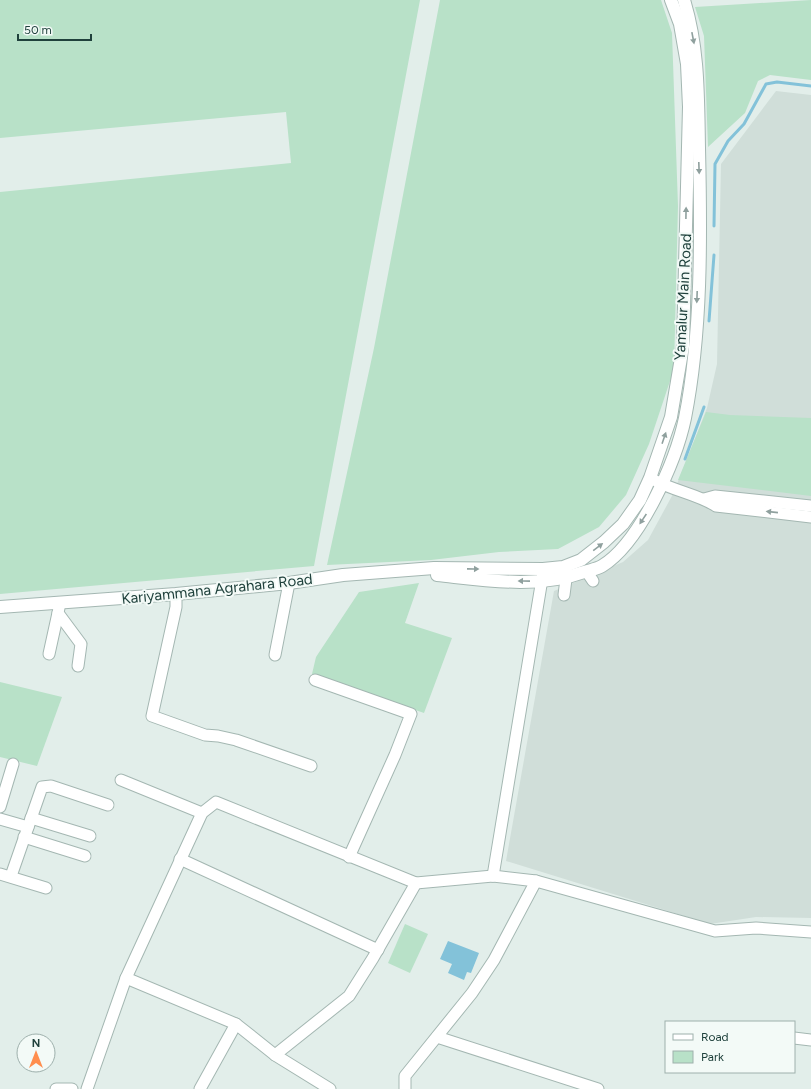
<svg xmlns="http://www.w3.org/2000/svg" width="811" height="1089" font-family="Figtree,sans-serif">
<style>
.built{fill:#d0ded9}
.green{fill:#b8e1c8}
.water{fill:#83c2d9}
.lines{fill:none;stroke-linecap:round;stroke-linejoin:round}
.stream{stroke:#83c2d9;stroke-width:3}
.minor-casing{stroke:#a4b7b2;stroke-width:13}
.tertiary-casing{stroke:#a4b7b2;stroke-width:14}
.minor{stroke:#fff;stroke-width:11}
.tertiary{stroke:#fff;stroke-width:12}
.oneway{fill:#8fa09e}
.labels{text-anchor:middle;stroke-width:4;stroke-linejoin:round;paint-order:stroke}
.street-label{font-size:15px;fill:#1f413c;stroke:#f3faf7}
</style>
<rect width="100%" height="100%" fill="#e2eeea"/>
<!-- built -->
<polygon class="built" points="776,91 811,95 811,918 756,917 710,924 506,861 554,591 623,562 648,540 673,494 707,408 717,364 721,164"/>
<!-- green -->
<g class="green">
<polygon points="0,0 420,0 314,566 0,594 0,192 291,163 286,112 0,138"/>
<polygon points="440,0 661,0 672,33 678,206 674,369 649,444 626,495 599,527 558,549 499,552 431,560 327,565 374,348"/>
<polygon points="811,0 811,80 770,75 758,81 745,113 708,147 704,36 695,7"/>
<polygon points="706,412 730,415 811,418 811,496 678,480"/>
<polygon points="419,583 405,623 452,638 424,713 312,674 316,657 359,592"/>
<polygon points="0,682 62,697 37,766 0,757"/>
<polygon points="405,924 428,934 410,973 388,963"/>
</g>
<!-- water -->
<polygon class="water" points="448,941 479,953 471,973 467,972 464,980 448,973 452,964 440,959"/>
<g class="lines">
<!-- stream -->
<g class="stream">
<polyline points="714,226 715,164 728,141 744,124 766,84 777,82 811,86"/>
<polyline points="709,321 714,255"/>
<polyline points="685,459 704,407"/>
</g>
<defs>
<g id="minor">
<path d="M654,480C674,491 697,494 716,506L811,517"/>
<polyline points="704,499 715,496 811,506"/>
<polyline points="563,569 566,579 564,595"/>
<polyline points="587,572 593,581"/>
<polyline points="176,594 176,607 152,716 205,735 218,736 236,740 311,766"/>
<polyline points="60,603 58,613 81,644 78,666"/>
<polyline points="49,654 58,613"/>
<polyline points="275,655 289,583"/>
<polyline points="315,680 411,714 395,755 349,857"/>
<polyline points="121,780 202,813"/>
<polyline points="0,807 13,764"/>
<polyline points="31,818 90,836"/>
<polyline points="0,819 28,827"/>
<polyline points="24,837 85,856"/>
<polyline points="180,859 378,950"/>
<polyline points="0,874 46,888"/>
<polyline points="11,876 42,787 51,786 108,805"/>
<polyline points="493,876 543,573"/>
<polyline points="437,1037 598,1089"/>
<polyline points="794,1038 811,1040"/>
<polyline points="275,1055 349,996 373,958 416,883"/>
<polyline points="56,1089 72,1089"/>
<polyline points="87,1089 126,978"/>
<polyline points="200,1089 236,1024"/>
<polyline points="330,1089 275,1055 236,1024 126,978 202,813 216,802 416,883 493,876 536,881 715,931 756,928 811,932"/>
<polyline points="405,1089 405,1076 472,993 494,960 536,881"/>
</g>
<g id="tertiary">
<path d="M437,575C485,580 538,589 584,572C590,570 597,569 602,566C640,543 676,461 685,418C702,332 701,235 699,148C698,97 699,49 684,0"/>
<polyline points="0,607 176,594 289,583 343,575 434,568 543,569 563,567 581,560 604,542 623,524 640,500 650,478 671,417 683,346 689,107 687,64 680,24 671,0"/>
</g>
</defs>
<!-- minor casing -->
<use href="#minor" class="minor-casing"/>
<!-- tertiary casing -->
<use href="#tertiary" class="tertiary-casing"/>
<!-- minor -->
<use href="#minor" class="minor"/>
<!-- tertiary -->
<use href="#tertiary" class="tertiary"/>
</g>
<!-- one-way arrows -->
<defs><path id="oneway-solid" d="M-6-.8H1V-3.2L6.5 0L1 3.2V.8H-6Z"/></defs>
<g class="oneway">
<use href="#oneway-solid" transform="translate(693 38) rotate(79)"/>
<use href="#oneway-solid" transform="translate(699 168) rotate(88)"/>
<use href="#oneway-solid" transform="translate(686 213) rotate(-89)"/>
<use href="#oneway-solid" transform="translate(697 297) rotate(92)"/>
<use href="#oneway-solid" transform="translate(664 438) rotate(-71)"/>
<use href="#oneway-solid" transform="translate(772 512) rotate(-174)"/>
<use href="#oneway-solid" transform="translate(643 519) rotate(124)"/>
<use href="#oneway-solid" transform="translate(598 547) rotate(-37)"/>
<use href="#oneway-solid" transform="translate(473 569) rotate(1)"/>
<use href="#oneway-solid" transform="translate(524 581) rotate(-179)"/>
</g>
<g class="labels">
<!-- street labels -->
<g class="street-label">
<text transform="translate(683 297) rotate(-87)" y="5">Yamalur Main Road</text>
<text transform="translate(217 589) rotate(-6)" y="5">Kariyammana Agrahara Road</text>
</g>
</g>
<!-- legend -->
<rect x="665" y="1021" width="130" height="52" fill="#f3faf7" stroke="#9eb0ac"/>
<rect x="673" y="1034" width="20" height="6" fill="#ffffff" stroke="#9eb0ac"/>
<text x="701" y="1041" font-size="12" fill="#1f413c">Road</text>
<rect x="673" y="1051" width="20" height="12" fill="#b8e1c8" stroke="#9eb0ac"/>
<text x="701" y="1061" font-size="12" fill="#1f413c">Park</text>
<!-- north arrow -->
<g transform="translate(36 1053)"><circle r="19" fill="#f3faf7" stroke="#9eb0ac"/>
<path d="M0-3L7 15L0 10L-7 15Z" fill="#ff8e4e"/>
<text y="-6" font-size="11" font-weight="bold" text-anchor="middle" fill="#1f413c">N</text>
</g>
<!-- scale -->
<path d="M18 34v6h73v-6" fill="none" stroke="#1f413c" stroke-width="2"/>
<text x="24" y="34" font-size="12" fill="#1f413c" stroke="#f3faf7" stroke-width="3" paint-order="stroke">50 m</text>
</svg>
